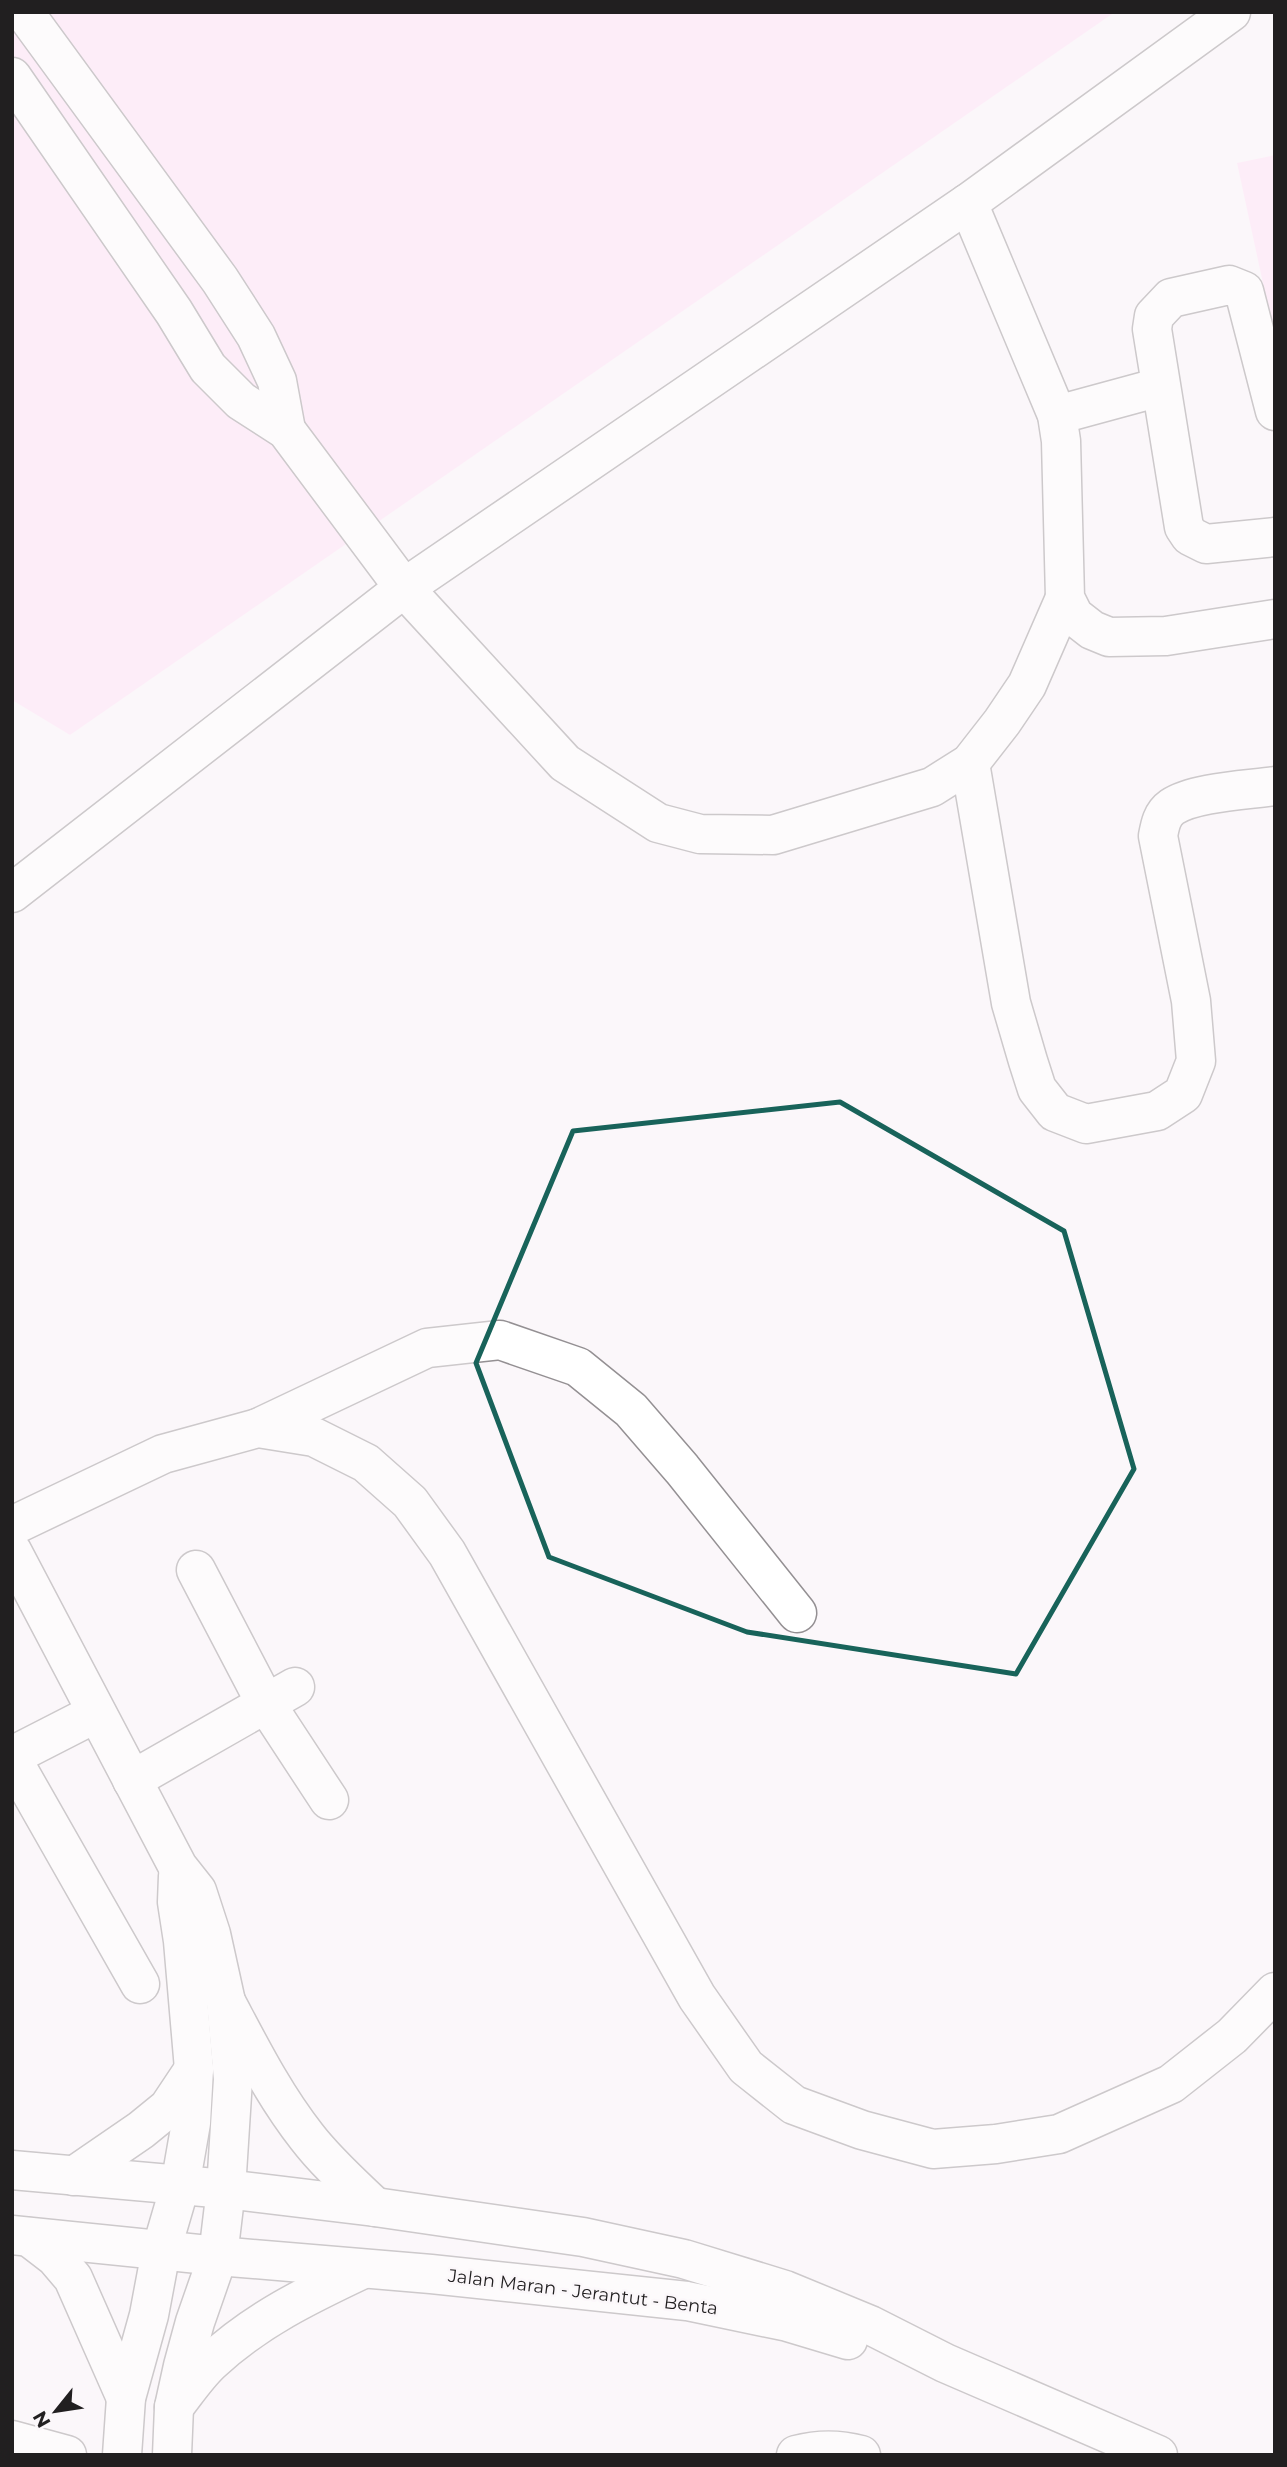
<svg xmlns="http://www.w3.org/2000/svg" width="1287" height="2467" font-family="Montserrat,sans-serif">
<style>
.green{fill:#ffe1f7}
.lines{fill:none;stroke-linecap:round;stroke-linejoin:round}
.minor-casing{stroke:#949093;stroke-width:41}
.major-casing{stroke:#949093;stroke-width:41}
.minor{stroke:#fff;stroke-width:38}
.major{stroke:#fff;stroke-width:38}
.marked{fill:none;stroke:#18635a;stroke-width:5;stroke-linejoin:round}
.labels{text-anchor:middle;stroke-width:5;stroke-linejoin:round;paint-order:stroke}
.street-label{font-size:18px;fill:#211f20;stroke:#fbf7fa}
</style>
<rect width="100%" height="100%" fill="#fbf7fa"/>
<!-- green -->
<g class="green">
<polygon points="12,12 1115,12 70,735 12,700"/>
<polygon points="1275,155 1275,339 1237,163"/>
</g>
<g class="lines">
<defs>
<g id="minor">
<polyline points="24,12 220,280 256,336 277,381 286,430"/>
<polyline points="12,77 174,312 208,368 241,401 286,430 404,588 565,763 658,823 700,834 773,835 932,787 970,763 1002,722 1027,685 1065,598"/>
<polyline points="968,203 1057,415 1061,441 1065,598 1074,616 1092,630 1109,637 1166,636 1275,619"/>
<polyline points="1275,411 1244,291 1229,285 1171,298 1154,316 1152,329 1184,527 1190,536 1206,544 1275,537"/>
<polyline points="1057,415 1160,387"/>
<path d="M970,763L1011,1003L1028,1061L1037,1089L1055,1112L1086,1124L1157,1111L1183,1094L1196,1061L1191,1001L1158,836C1160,825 1162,814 1172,807C1194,792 1248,790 1275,786"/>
<polyline points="12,893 404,588 968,203 1231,12"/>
<polyline points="258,1428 427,1348 500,1340 578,1367 631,1410 682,1469 797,1613"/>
<polyline points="12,1526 163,1454 258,1428 314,1437 366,1463 410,1502 447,1553 697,1997 746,2067 794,2105 862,2130 933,2149 996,2144 1059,2134 1171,2084 1232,2036 1275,1992"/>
<polyline points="12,1551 178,1867 197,1891 211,1934 226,2002 233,2079 226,2189 218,2256 195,2322 183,2366 174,2407 172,2455"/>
<polyline points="196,1570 266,1704 329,1800"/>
<polyline points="12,1756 96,1713"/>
<polyline points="12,1759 140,1984"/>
<polyline points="132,1780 295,1687"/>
<polyline points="12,2440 67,2455"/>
<polyline points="122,2455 126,2398 149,2315 161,2251 180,2186 191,2123 194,2069 183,1941 177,1902 178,1876"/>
<path d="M796,2455C819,2449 838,2449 861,2455"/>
</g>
<g id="major">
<path d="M226,2002C251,2049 274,2095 307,2137C327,2163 352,2185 375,2207"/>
<polyline points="12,2170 226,2189 375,2207 583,2237 684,2259 785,2290 870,2325 945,2363 1158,2455"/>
<polyline points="74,2176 141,2130 168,2108 194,2069"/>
<polyline points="12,2235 218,2256 431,2274 687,2301 788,2322 848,2340"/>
<polyline points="29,2237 55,2257 73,2278 126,2398"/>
<path d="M174,2407C186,2392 197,2375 211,2362C256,2320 308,2295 363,2269"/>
</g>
</defs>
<!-- minor casing -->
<use href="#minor" class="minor-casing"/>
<!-- major casing -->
<use href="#major" class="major-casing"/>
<!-- minor -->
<use href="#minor" class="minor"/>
<!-- major -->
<use href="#major" class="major"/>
</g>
<!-- marked area -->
<path d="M0 0H1287V2467H0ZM840,1102L1064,1231L1134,1469L1016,1674L747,1632L549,1557L476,1363L573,1131Z" fill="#fbf7fa" fill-opacity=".55" fill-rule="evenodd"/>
<path class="marked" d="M840,1102L1064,1231L1134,1469L1016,1674L747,1632L549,1557L476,1363L573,1131Z"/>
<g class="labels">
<!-- street labels -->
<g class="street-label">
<text transform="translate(583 2292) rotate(7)" y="6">Jalan Maran - Jerantut - Benta</text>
</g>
</g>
<!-- border -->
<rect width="1287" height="2467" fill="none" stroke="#211f20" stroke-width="28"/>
<!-- north arrow -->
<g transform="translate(56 2411) rotate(240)" stroke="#fbf7fa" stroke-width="5" paint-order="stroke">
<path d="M0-5L12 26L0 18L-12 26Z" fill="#211f20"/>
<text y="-10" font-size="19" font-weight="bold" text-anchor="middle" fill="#211f20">N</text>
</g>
</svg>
